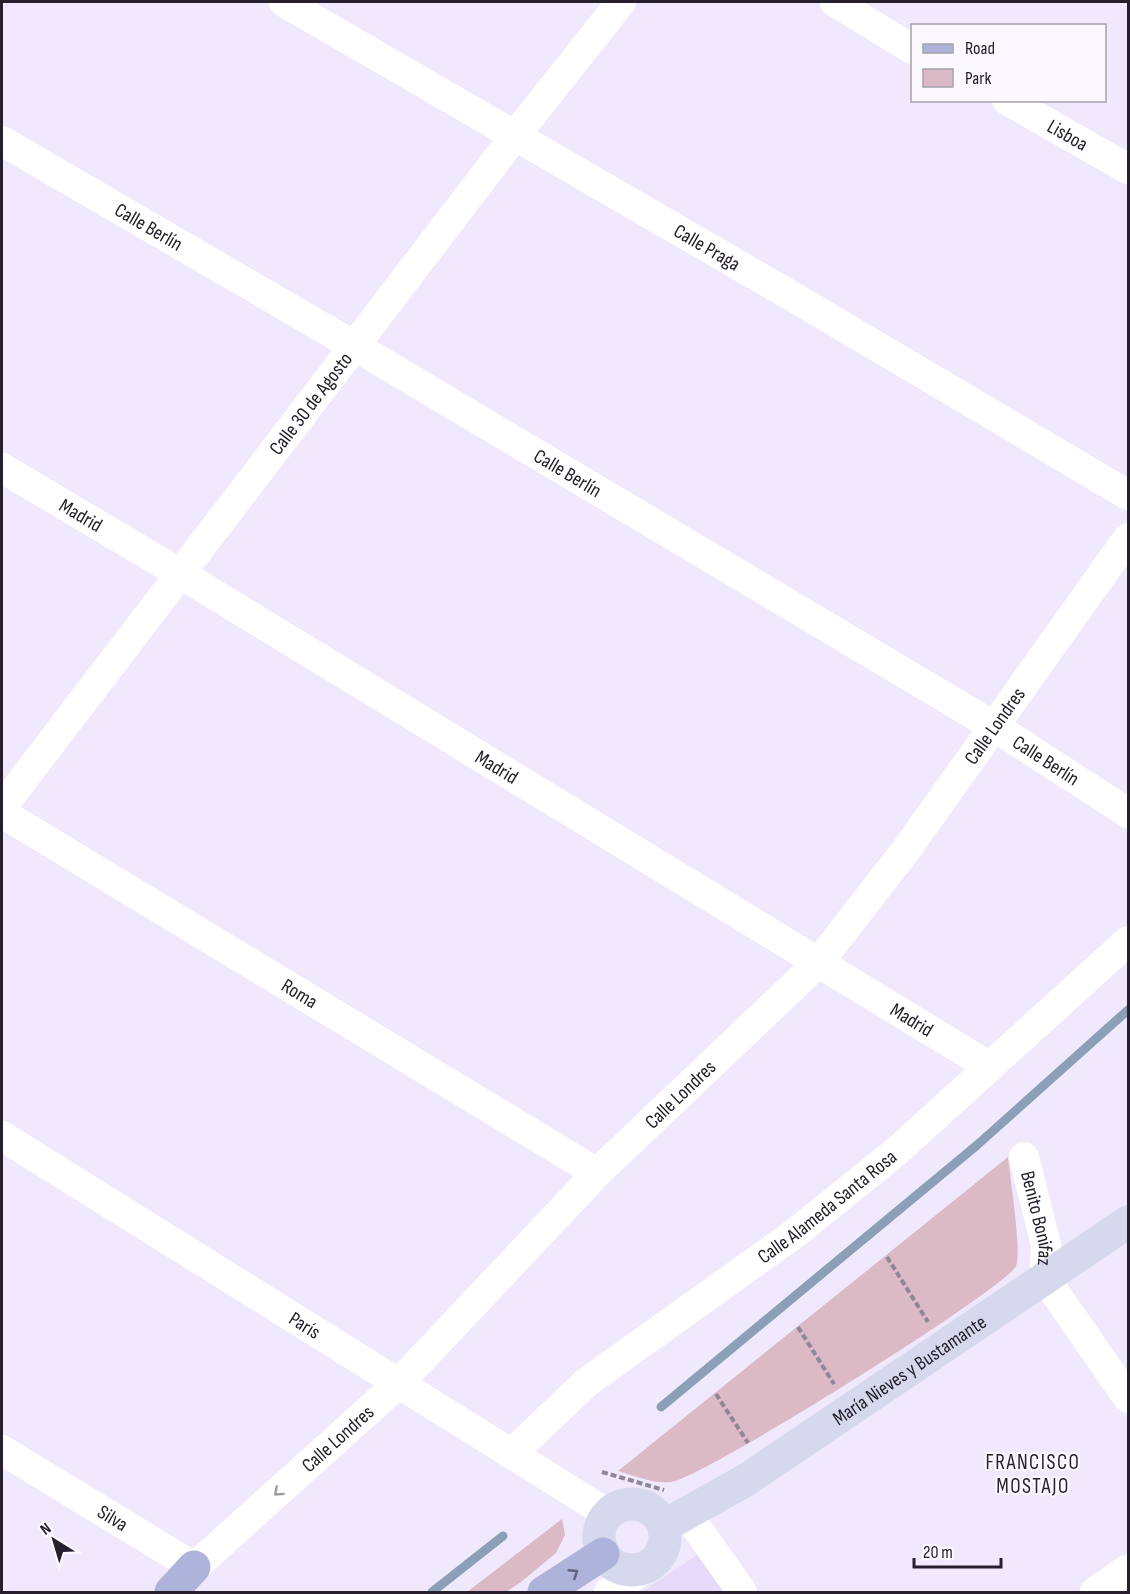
<svg xmlns="http://www.w3.org/2000/svg" width="1130" height="1594" font-family="'Sofia Sans Condensed',sans-serif">
<style>
.built{fill:#e6d9f9}
.green{fill:#dbb9c5}
.lines{fill:none;stroke-linecap:round;stroke-linejoin:round}
.stream{stroke:#8ba0b7;stroke-width:9}
.path{stroke:#8e8797;stroke-width:4;stroke-dasharray:6 3;stroke-linecap:butt}
.street{stroke:#fff;stroke-width:30}
.secondary{stroke:#d6d9ed;stroke-width:33}
.primary{stroke:#aeb3dc;stroke-width:33}
.oneway{stroke:#9d9ba0}
.oneway2{stroke:#63627b}
.labels{text-anchor:middle;stroke-width:4.5;stroke-linejoin:round;paint-order:stroke}
.street-label{font-size:20px;fill:#25202c;stroke:#fbf8ff}
.neighbourhood-label{font-size:21px;letter-spacing:1.5px;fill:#25202c;stroke:#fbf8ff}
</style>
<rect width="100%" height="100%" fill="#f0e8fc"/>
<!-- built -->
<polygon class="built" points="697,1555 724,1592 642,1592"/>
<!-- green -->
<g class="green">
<path d="M1008,1157C1010,1178 1022,1251 1016,1266C1007,1288 703,1478 671,1482C654,1484 635,1476 618,1471Z"/>
<polygon points="562,1519 565,1535 556,1553 521,1582 506,1592 467,1592"/>
</g>
<g class="lines">
<!-- stream -->
<g class="stream">
<polyline points="661,1407 976,1146 1128,1010"/>
<polyline points="432,1592 503,1536"/>
</g>
<!-- path -->
<g class="path">
<polyline points="887,1257 928,1322"/>
<polyline points="798,1327 834,1384"/>
<polyline points="716,1394 748,1443"/>
<polyline points="602,1472 664,1490"/>
</g>
<!-- street -->
<g class="street">
<path id="s1" d="M284,2L790,295L1128,495"/>
<polyline points="835,2 912,49"/>
<path id="s2" d="M1007,100L1128,169"/>
<path id="s3" d="M2,141L375,358L995,727L1128,813"/>
<path id="s4" d="M2,468L179,573L990,1067"/>
<path id="s5" d="M2,807L514,137L621,2"/>
<path id="s6" d="M2,813L597,1173"/>
<path id="s7" d="M2,1136L608,1514"/>
<path id="s8" d="M1024,1157L1046,1245L1044,1277L1128,1398"/>
<path id="s9" d="M2,1450L194,1567"/>
<path id="s10" d="M511,1454L587,1382L794,1234L897,1151L1128,941"/>
<polyline points="687,1514 742,1592"/>
<path id="s11" d="M177,1583L400,1382L597,1173L819,962L906,850L1128,538"/>
<polyline points="609,1592 649,1566"/>
<polyline points="1095,1592 1128,1569"/>
</g>
<!-- secondary -->
<g class="secondary">
<circle cx="632" cy="1537" r="33"/>
<path id="s12" d="M664,1526L746,1480L1128,1222"/>
</g>
<!-- primary -->
<g class="primary">
<polyline points="171,1592 194,1567"/>
<polyline points="544,1592 603,1554"/>
</g>
</g>
<!-- one-way arrows -->
<defs><path id="oneway-chevron" d="M-2-3.5L2.5 0L-2 3.5" fill="none" stroke-width="1.6" stroke-linecap="round" stroke-linejoin="round" transform="scale(1.5)"/></defs>
<use class="oneway" href="#oneway-chevron" transform="translate(278 1492) rotate(138)"/>
<use class="oneway2" href="#oneway-chevron" transform="translate(574 1573) rotate(-33)"/>
<g class="labels">
<!-- street labels -->
<g class="street-label">
<text dy="7" stroke="none"><textPath href="#s2" startOffset="70">Lisboa</textPath></text>
<text dy="7" stroke="none"><textPath href="#s3" startOffset="170">Calle Berlín</textPath></text>
<text dy="7" stroke="none"><textPath href="#s1" startOffset="489">Calle Praga</textPath></text>
<text dy="7" stroke="none"><textPath href="#s5" startOffset="508">Calle 30 de Agosto</textPath></text>
<text dy="7" stroke="none"><textPath href="#s3" startOffset="656">Calle Berlín</textPath></text>
<text dy="7" stroke="none"><textPath href="#s4" startOffset="92">Madrid</textPath></text>
<text dy="7" stroke="none"><textPath href="#s11" startOffset="1188">Calle Londres</textPath></text>
<text dy="7" stroke="none"><textPath href="#s3" startOffset="1214">Calle Berlín</textPath></text>
<text dy="7" stroke="none"><textPath href="#s4" startOffset="578">Madrid</textPath></text>
<text dy="7" stroke="none"><textPath href="#s6" startOffset="348">Roma</textPath></text>
<text dy="7" stroke="none"><textPath href="#s4" startOffset="1064">Madrid</textPath></text>
<text dy="7" stroke="none"><textPath href="#s11" startOffset="702">Calle Londres</textPath></text>
<text dy="7" stroke="none"><textPath href="#s10" startOffset="402">Calle Alameda Santa Rosa</textPath></text>
<text dy="7" stroke="none"><textPath href="#s8" startOffset="63">Benito Bonifaz</textPath></text>
<text dy="7" stroke="none"><textPath href="#s7" startOffset="357">París</textPath></text>
<text dy="7" stroke="none"><textPath href="#s12" startOffset="291">María Nieves y Bustamante</textPath></text>
<text dy="7" stroke="none"><textPath href="#s11" startOffset="216">Calle Londres</textPath></text>
<text dy="7" stroke="none"><textPath href="#s9" startOffset="130">Silva</textPath></text>
</g>
<!-- neighbourhood labels -->
<g class="neighbourhood-label">
<text x="1033" y="1469">FRANCISCO<tspan x="1033" dy="24">MOSTAJO</tspan></text>
</g>
</g>
<!-- border -->
<rect width="1130" height="1594" fill="none" stroke="#25202c" stroke-width="6"/>
<!-- legend -->
<rect x="911" y="24" width="195" height="78" fill="#fbf8ff" stroke="#a5a2ab" stroke-width="1.5"/>
<rect x="923" y="44" width="30" height="9" fill="#aeb3dc" stroke="#a5a2ab" stroke-width="1.5"/>
<text x="965" y="54" font-size="18" fill="#25202c">Road</text>
<rect x="923" y="69" width="30" height="18" fill="#dbb9c5" stroke="#a5a2ab" stroke-width="1.5"/>
<text x="965" y="84" font-size="18" fill="#25202c">Park</text>
<!-- north arrow -->
<g transform="translate(54 1540) rotate(323)" stroke="#fbf8ff" stroke-width="4.5" paint-order="stroke">
<path d="M0-4.5L10 22L0 15L-10 22Z" fill="#25202c"/>
<text y="-9" font-size="16" font-weight="bold" text-anchor="middle" fill="#25202c">N</text>
</g>
<!-- scale -->
<path d="M914 1558v9h87v-9" fill="none" stroke="#25202c" stroke-width="3"/>
<text x="923" y="1558" font-size="18" fill="#25202c" stroke="#fbf8ff" stroke-width="4.5" paint-order="stroke">20 m</text>
</svg>
